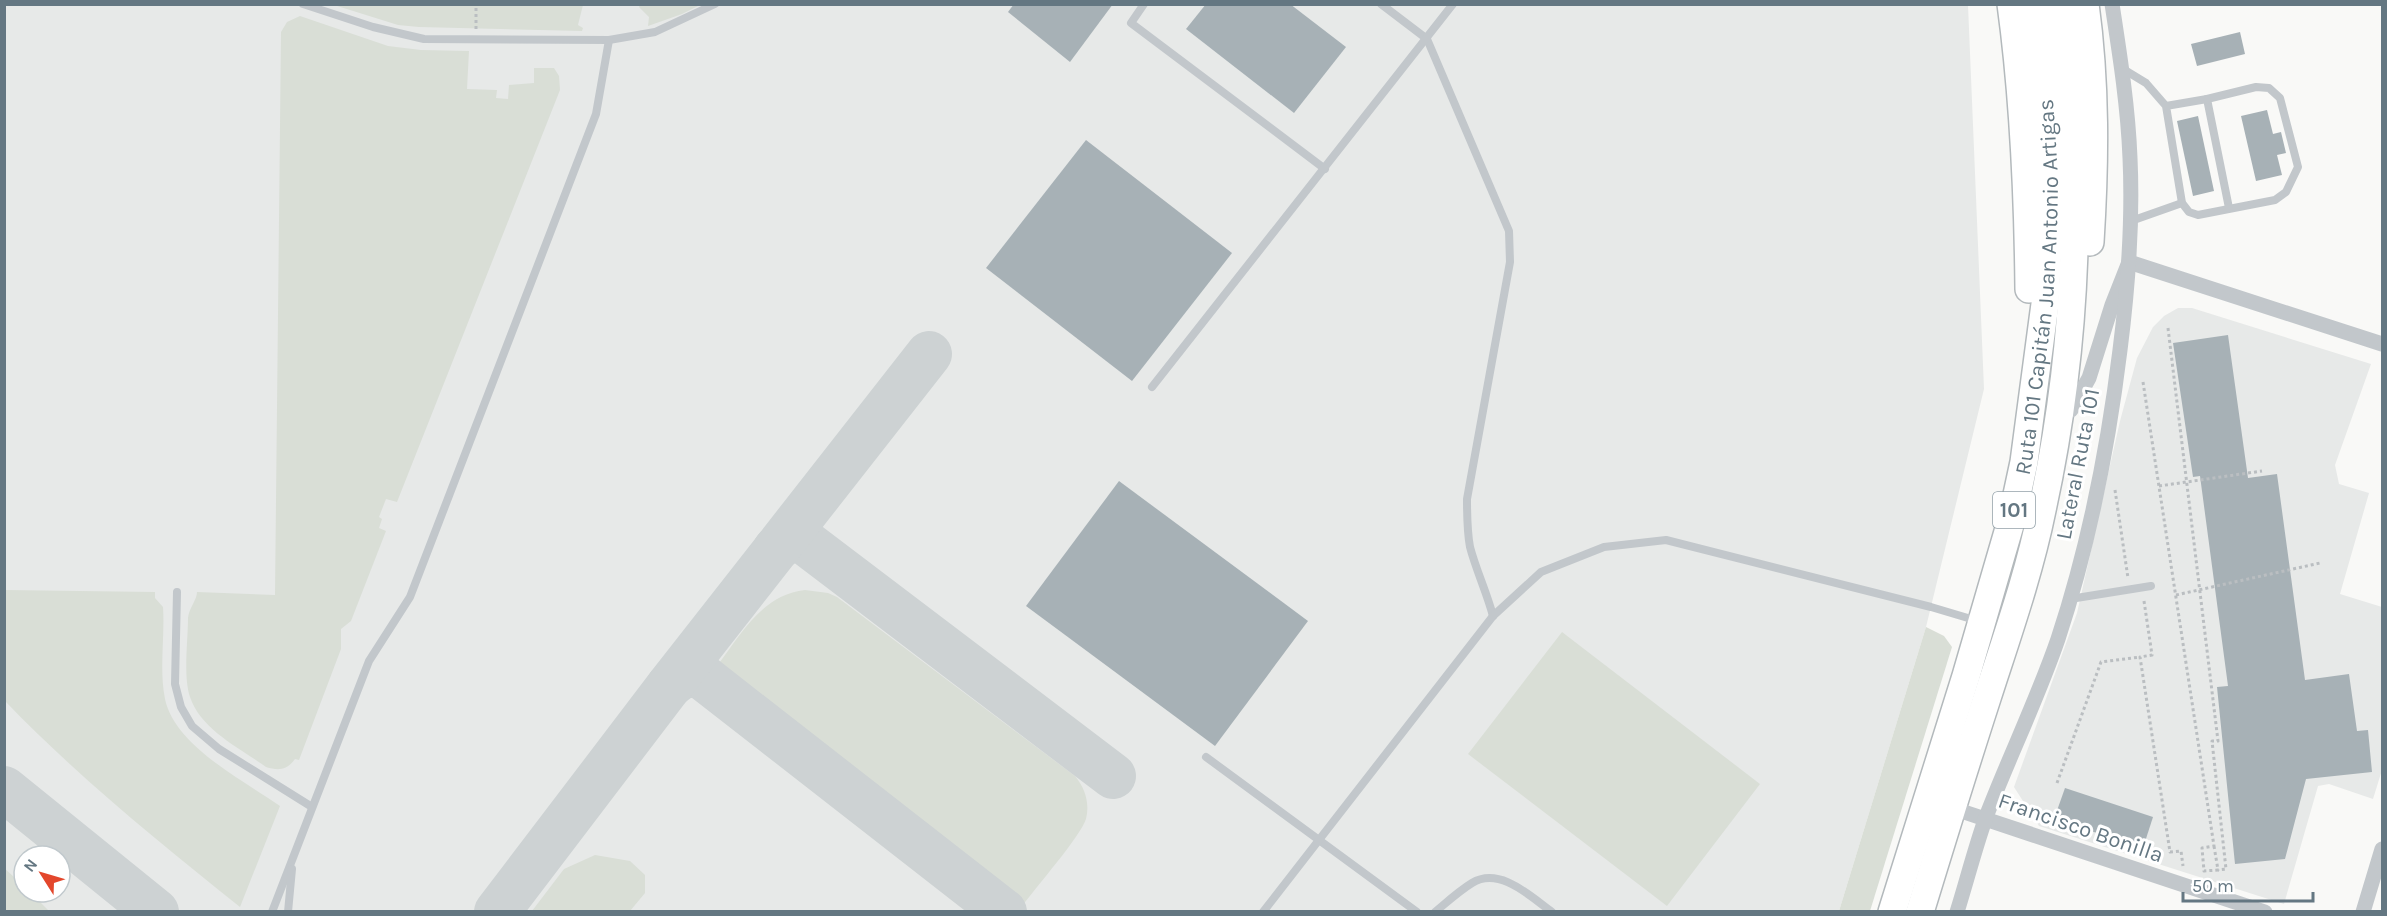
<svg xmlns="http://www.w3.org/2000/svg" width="2387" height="916" font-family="Karla,sans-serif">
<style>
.built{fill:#e7e9e8;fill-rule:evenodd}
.green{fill:#d9ded6}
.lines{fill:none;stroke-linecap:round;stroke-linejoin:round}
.taxiway{stroke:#cdd2d3;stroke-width:46}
.building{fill:#a7b1b6}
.highway-casing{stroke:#b3b9bc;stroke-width:30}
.path{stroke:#babec1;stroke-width:3;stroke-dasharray:3 3;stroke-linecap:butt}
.lane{stroke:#c2c7cb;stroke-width:8}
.street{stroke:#c2c7cb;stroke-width:15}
.highway{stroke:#fff;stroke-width:27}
.labels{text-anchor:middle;stroke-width:6;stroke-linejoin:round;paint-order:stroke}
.shield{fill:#fff;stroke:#92a0a8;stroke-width:1.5}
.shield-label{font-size:21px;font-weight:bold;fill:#647782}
.street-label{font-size:22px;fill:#647782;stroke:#fff}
</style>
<rect width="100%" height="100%" fill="#f9f9f7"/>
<!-- built -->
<g class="built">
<path d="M5,5H1968L1984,389L1926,627L1839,911L5,912ZM24,856H60V892H24Z"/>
<polygon points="2178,308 2192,308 2371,364 2335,465 2339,484 2369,493 2340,594 2382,607 2382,770 2373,799 2329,784 2318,786 2284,904 2039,826 2014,787 2077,613 2120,421 2137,358 2153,327 2164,316"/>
</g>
<!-- green -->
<g class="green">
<polygon points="640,4 700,4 700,5 682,14 648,26 649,17 639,7"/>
<polygon points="334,5 583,5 578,25 583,28 582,31 419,27 398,25"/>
<path d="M300,16L388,46L421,50L469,51L467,89L497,90L496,98L508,99L509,85L534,83V68H554L559,76L560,90L397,502L386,499L379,517L382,519L379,528L386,531L351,621L341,629V649L299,760L295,759C287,770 279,771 266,767C240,748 201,730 190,697C183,676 188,641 188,618C189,608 197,600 197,592L275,595L281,32L287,22Z"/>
<path d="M5,590L155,592V598L163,607C165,637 159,669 165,699C175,746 243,780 280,806L240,907C159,842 77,776 5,701Z"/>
<path d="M805,590L828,593L837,597L1075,776C1085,788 1090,803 1086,819C1080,837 1036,887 1023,905L716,667C741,635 761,595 805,590Z"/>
<polygon points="1926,627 1944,636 1952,647 1870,911 1839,911"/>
<polygon points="1562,632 1760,784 1667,906 1468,754"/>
<polygon points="595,855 630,861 645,875 645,893 630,911 532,911 564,869"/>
<polygon points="4,868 24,886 24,892 30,892 49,911 5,911"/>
</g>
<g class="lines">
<!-- taxiway -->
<g class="taxiway">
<path d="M776,549C786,540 794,537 806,543L1113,776"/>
<path d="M669,686C680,676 690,671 704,678L1004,912"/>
<polyline points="4,789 156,912"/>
<polyline points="497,912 669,686 929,354"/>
</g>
</g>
<!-- building -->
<g class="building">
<polygon points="1014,4 1113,4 1070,62 1008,12"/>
<polygon points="1206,4 1290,4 1346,47 1294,113 1186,29"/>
<polygon points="2240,32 2245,54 2197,66 2191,44"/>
<polygon points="2267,110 2273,134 2281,132 2286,153 2277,155 2282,175 2256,181 2241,116"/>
<polygon points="2198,116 2214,191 2193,196 2177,121"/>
<polygon points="1086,140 1232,253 1132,381 986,268"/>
<polygon points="2228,335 2248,478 2277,474 2305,680 2349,674 2357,731 2368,730 2372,772 2306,779 2285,859 2235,864 2217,687 2228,686 2200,476 2193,477 2173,343"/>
<polygon points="1119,481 1308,621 1215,746 1026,606"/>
<polygon points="2065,788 2153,817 2143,848 2054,819"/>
</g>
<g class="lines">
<defs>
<g id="highway">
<path d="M2011,4C2024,99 2028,194 2029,289"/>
<path d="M2085,4C2096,84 2095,162 2090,242"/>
<path id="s1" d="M1892,912L1966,676L2012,518L2024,462L2045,304L2049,230L2050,180L2046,113L2034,4"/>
<path d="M1920,912C1942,840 1964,769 1987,698C2007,636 2029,574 2042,510C2078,345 2085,172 2059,4"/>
</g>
</defs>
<!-- highway casing -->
<use href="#highway" class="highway-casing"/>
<!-- path -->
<g class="path">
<polyline points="476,29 476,4"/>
<polyline points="2168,328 2218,741 2212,741 2226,869 2218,870"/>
<polyline points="2143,382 2214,846 2202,848 2204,871 2218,870 2214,846"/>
<polyline points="2159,486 2262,471"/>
<polyline points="2115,490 2128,578"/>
<polyline points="2176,595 2320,563"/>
<polyline points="2144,601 2152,655 2140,657 2170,852 2181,851 2183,866"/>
<polyline points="2057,783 2101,662 2140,657"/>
</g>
<!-- lane -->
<g class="lane">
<polyline points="1144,4 1131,23 1325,169"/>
<path d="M1381,4L1427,39L1509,231L1510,262L1467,499C1467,515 1467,531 1470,547C1476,570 1487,593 1493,616"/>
<polyline points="609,40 655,32 715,4"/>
<polyline points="2123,69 2146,83 2166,106 2182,203 2189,212 2198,215 2275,200 2286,192 2298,167 2280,98 2269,88 2256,87 2207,99 2166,106"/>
<polyline points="2207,99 2229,208"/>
<polyline points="2131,221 2182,203"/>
<polyline points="1152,387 1453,4"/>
<polyline points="177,592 175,684 181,707 192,726 219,749 312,807"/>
<polyline points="2070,599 2151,586"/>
<polyline points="1206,757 1417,912"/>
<polyline points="272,912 369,661 410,597 596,114 609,40 424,39 373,27 303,4"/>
<polyline points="288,912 292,869"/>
<polyline points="1263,912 1493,616 1541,572 1604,547 1666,540 1931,607 1978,621"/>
<path d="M1435,912C1447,902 1459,891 1472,883C1500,866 1531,897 1552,912"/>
</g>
<!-- street -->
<g class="street">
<polyline points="2071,410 2089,378 2112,305 2129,262 2382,344"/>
<polyline points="1952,808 2265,912"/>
<path d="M1957,912C1967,880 1975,848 1986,817C2009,757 2037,700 2058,639C2089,545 2108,448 2120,350C2128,287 2133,222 2130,158C2128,107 2120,56 2112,4"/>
<polyline points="2363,912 2382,849"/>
</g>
<!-- highway -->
<use href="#highway" class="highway"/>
</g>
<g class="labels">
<!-- shield labels -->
<rect class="shield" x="1993" y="492" width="42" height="36" rx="4.5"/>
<g class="shield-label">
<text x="2014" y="517">101</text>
</g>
<!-- street labels -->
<g class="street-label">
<text dy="8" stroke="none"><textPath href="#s1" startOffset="645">Ruta 101 Capitán Juan Antonio Artigas</textPath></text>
<text transform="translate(2077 464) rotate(-79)" y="8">Lateral Ruta 101</text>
<text transform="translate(2081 827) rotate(19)" y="8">Francisco Bonilla</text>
</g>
</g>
<!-- border -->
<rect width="2387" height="916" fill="none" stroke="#647782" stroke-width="12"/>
<!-- north arrow -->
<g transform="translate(42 874) rotate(307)"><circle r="28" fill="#ffffff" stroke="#c1c9cd" stroke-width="1.5"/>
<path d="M0-4.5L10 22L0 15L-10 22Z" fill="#e3472c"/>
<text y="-9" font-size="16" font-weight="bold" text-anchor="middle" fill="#647782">N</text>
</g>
<!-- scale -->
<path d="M2183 892v9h130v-9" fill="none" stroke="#647782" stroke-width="3"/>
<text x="2192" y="892" font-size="18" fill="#647782" stroke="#ffffff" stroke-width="4.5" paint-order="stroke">50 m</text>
</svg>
